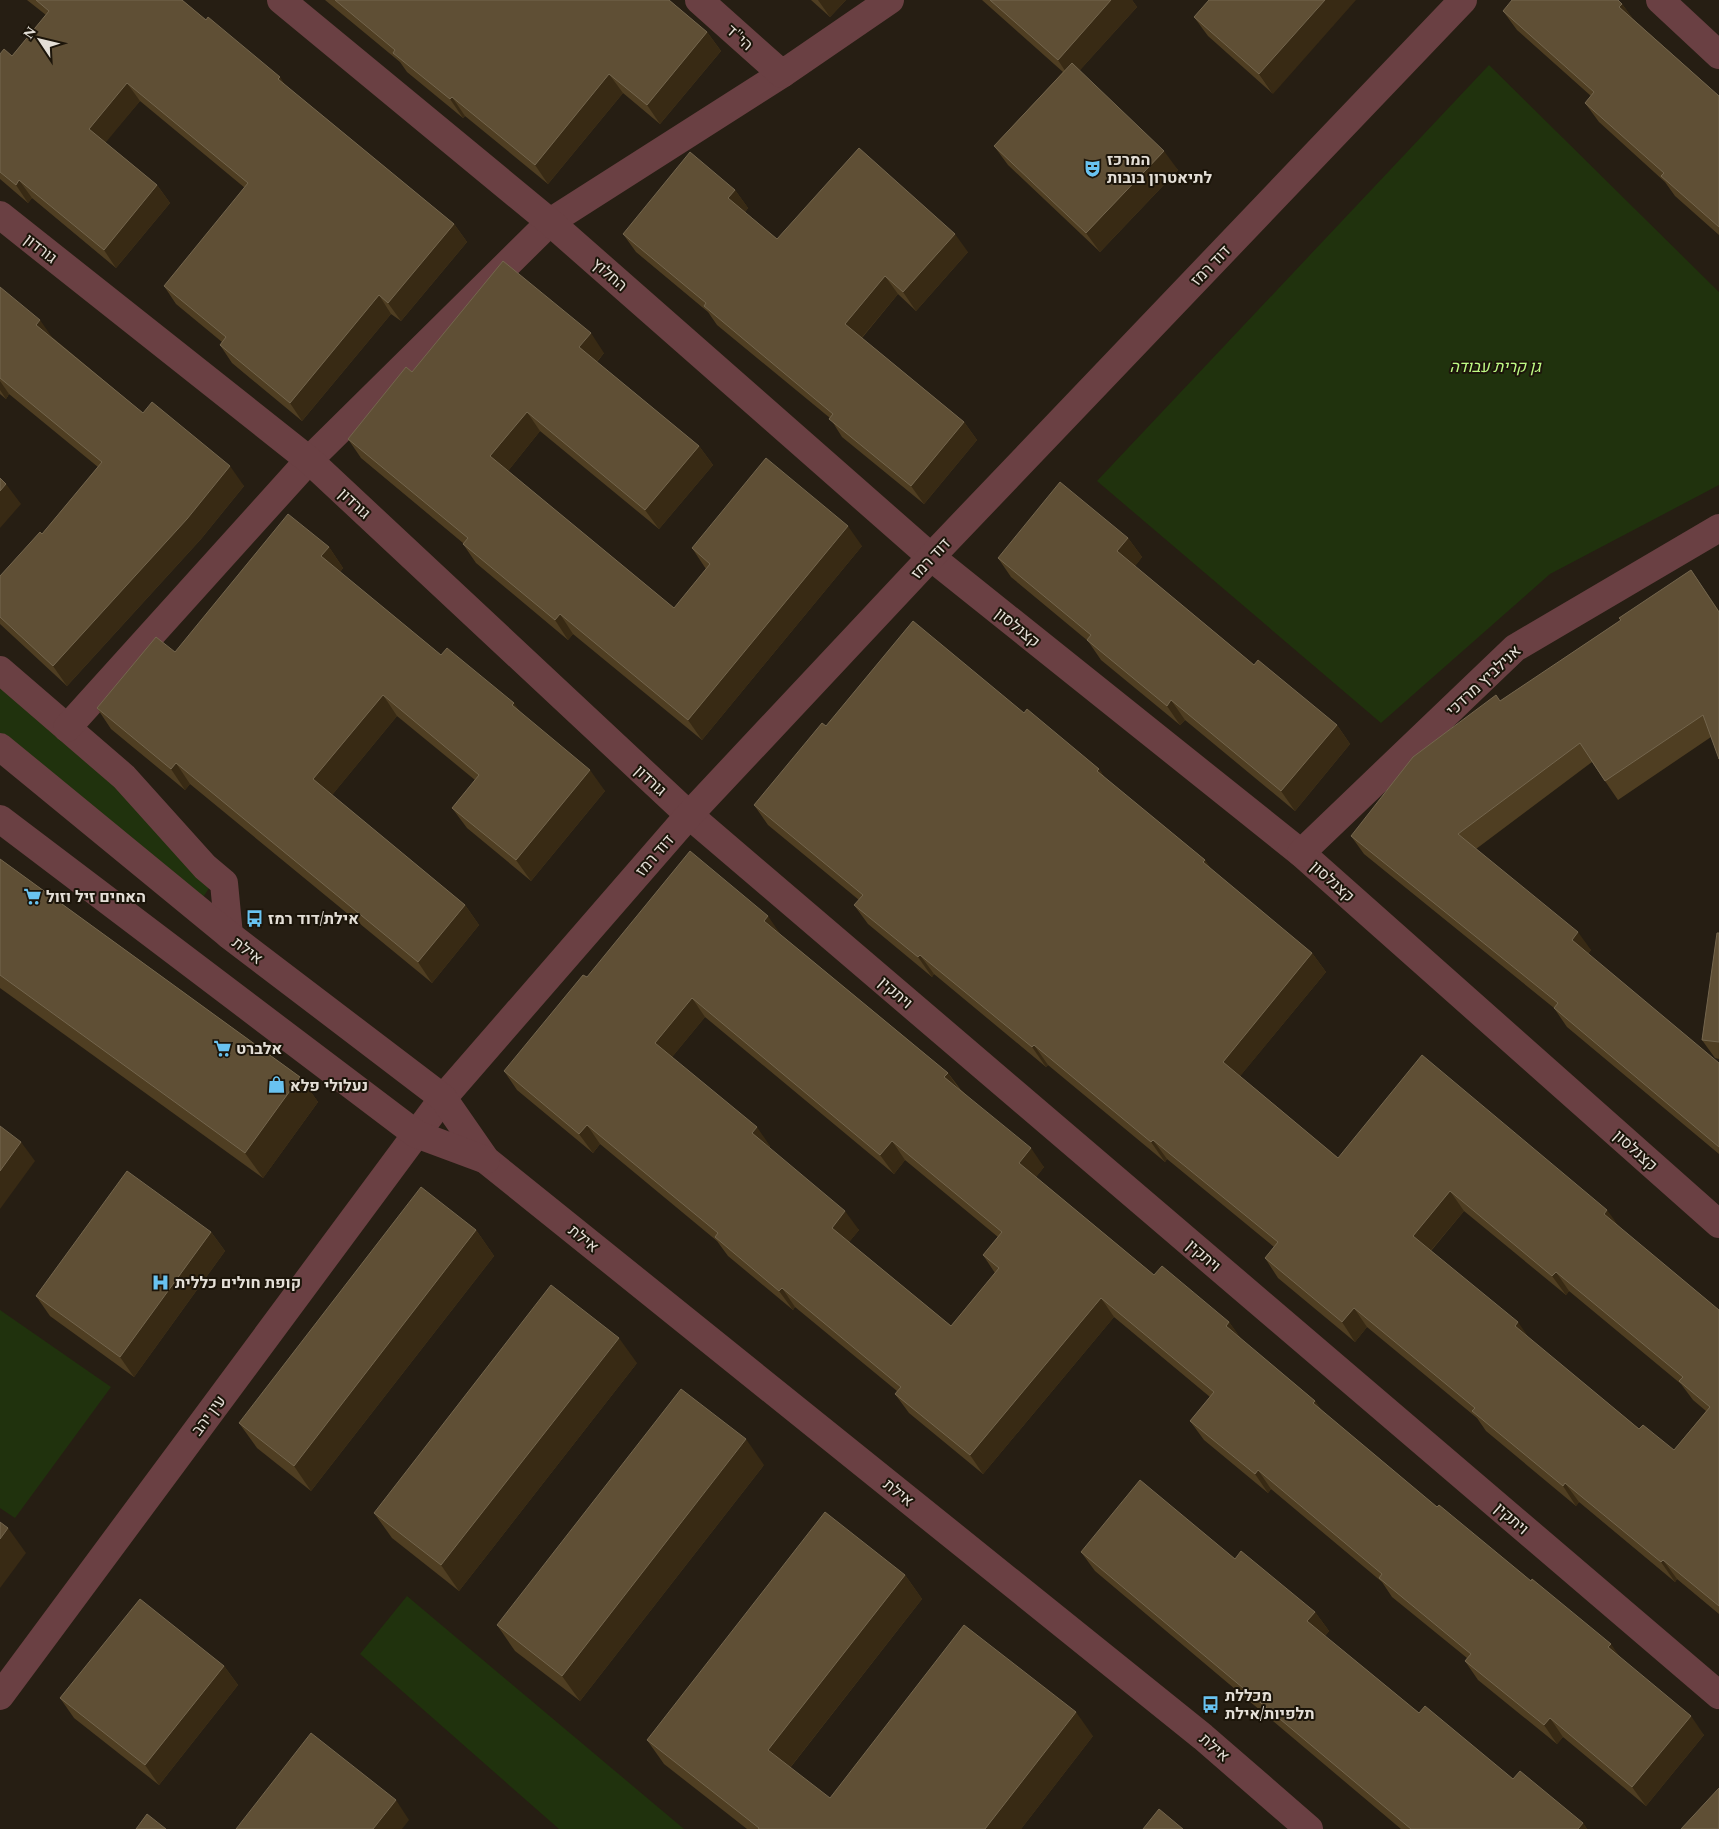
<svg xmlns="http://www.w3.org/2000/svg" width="1719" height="1829" font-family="Spectral,Heebo,serif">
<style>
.green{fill:#20320d}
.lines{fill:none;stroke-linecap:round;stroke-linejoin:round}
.pedestrian{stroke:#6a4043;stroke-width:28}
.minor{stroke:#6a4043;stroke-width:28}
.tertiary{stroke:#6a4043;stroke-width:28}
.wall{fill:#4f3e22;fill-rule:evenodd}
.shaded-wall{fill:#382a14}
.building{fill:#5f4f35;stroke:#74664e;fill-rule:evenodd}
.labels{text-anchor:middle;stroke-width:4;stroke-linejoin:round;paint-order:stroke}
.street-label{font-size:16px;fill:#e4dfd7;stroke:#1c150a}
.poi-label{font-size:16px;font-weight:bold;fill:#e4dfd7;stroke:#1c150a;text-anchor:start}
.park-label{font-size:16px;font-style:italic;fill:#bffa85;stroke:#1c150a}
</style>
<rect width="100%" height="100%" fill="#261e13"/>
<!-- green -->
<g class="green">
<polygon points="1489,65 1719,292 1719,485 1550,574 1381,723 1097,481"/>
<polygon points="0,682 117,783 213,882 200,902 0,754"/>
<polygon points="0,1310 111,1387 15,1518 0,1508"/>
<polygon points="407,1596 684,1829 559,1829 360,1654"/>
</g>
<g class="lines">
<!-- pedestrian -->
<g class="pedestrian">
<polyline points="0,670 124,777 205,867 224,883 229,935"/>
<polyline points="67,728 309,460 550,222 782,74"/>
</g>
<!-- minor -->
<g class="minor">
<polyline points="281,0 550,222 931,557 1301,853 1719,1224"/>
<polyline points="699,0 782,74 890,0"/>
<polyline points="1660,0 1719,55"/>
<polyline points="0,215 309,460 689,815 1719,1695"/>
<polyline points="1301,853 1515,648 1719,528"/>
<polyline points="0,1696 443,1098 689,815 931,557 1463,0"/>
</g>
<!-- tertiary -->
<g class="tertiary">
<polyline points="0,747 229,935 443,1098 486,1160 1203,1737 1309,1829"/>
<polyline points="0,819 416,1134 486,1160"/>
</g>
</g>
<!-- wall -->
<g class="wall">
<polygon points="27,0 182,0 454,224 467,242 401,321 391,314 302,421 232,363 220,345 222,342 176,304 164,286 245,188 140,101 105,142 157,185 170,203 116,268 32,198 28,203 0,179 0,54 12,56 46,15"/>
<polygon points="325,0 669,0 707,32 721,51 660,124 623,93 548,184 465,116 463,118 407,72 400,62"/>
<polygon points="811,0 846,0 830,17"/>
<polygon points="982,0 1132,0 1137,7 1079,71 1178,170 1100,252 1008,165 994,146 1063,72"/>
<polygon points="1209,0 1273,94 1208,36 1194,17"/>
<polygon points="1622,4 1633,19 1719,96 1719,235 1675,196 1665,182 1599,122 1585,103 1591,96 1517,30 1503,11"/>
<polygon points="735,190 748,208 745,212 777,239 968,252 916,311 898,294 862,338 964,422 977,440 924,504 842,437 830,418 717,325 708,312 636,252 623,234"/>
<polygon points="0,287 53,338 143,413 244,486 201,539 67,686 0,624 0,576 42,534 98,467 9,394 6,399 0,394"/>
<polygon points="604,353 597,362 699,446 713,465 659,529 540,431 508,471 674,608 706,569 692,548 862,546 702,740 573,634 568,640 476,563 463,544 463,543 361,458 348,439 412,372"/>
<polygon points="1128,538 1142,557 1135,566 1254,665 1337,725 1350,744 1295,811 1185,720 1180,725 1101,660 1088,641 1011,577 998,558"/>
<polygon points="329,547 343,568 340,572 441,655 521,713 605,791 531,881 467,828 452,808 475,780 397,716 332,795 465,905 479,925 432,983 190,784 185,790 111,729 97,708 175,652"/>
<polygon points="1691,570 1719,611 1719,759 1711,737 1618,800 1592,762 1476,849 1591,950 1588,954 1719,1063 1719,1154 1567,1027 1554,1008 1364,854 1351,836 1500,701 1621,620"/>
<path d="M1024,713L1099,769L1105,778L1205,860L1211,869L1312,953L1326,972L1240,1076L1338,1158L1619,1227L1719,1310V1614L1677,1579L1675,1582L1579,1502L1576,1506L1486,1431L1477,1418L1367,1327L1355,1342L1278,1278L1265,1258L1274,1247L1167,1159L1165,1162L1048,1065L1046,1067L934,974L932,977L868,924L854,905L859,900L768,825L754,805L826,726ZM1464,1211L1566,1295L1569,1291L1681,1384L1693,1400L1706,1411L1674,1450L1639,1429L1530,1339L1431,1251Z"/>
<polygon points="0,859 300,1077 318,1102 263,1178 0,988"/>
<polygon points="1719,933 1719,1059 1715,1058 1702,1040"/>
<path d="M781,935L948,1073L961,1090L1044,1167L1036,1177L1154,1275L1229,1322L1241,1339L1315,1401L1322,1411L1437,1507L1619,1656L1704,1735L1646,1806L1563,1737L1557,1744L1478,1680L1465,1661L1467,1658L1392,1597L1382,1582L1271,1489L1268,1493L1204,1440L1190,1421L1210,1397L1114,1317L983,1474L909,1413L895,1394L897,1391L795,1307L793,1310L728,1256L717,1241L600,1144L593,1153L517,1090L504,1071L587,977ZM705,1017L894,1174L905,1160L998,1237L983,1255L995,1273L951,1326L849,1242L859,1230L769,1148L770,1146L672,1057Z"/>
<polygon points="476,1230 494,1256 311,1491 257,1448 239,1423"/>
<polygon points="211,1232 225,1251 134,1377 50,1316 36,1296"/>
<polygon points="637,1363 459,1591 392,1538 374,1513"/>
<polygon points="764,1465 580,1701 515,1651 497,1625"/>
<polygon points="1081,1552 1235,1559 1315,1612 1329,1631 1325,1636 1419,1713 1513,1779 1583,1823 1587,1829 1401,1829 1095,1571"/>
<polygon points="905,1575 922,1599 790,1768 830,1798 1093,1736 1021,1829 747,1829 664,1764 647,1740"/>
<polygon points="224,1666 238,1685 159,1785 74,1718 60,1698"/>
</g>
<!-- shaded-wall -->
<g class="shaded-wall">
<polygon points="818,0 846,0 830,17"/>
<polygon points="1111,0 1132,0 1137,7 1071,80 1058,60"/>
<polygon points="1325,0 1356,0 1273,94 1259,74"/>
<polygon points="1622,4 1636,23 1619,7"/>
<polygon points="707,32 721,51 660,124 647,105"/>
<polygon points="609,74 623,93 548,184 535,165"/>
<polygon points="280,77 292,95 278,79"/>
<polygon points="127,83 140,101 102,147 89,129"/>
<polygon points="452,97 465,116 463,118 450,99"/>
<polygon points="1164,151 1178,170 1100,252 1086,233"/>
<polygon points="19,180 32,198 28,203 16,185"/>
<polygon points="157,185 170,203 116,268 104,250"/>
<polygon points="735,190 748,208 741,217 728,198"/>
<polygon points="454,224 467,242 401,321 388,303"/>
<polygon points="955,234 968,252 916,311 903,292"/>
<polygon points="885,276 898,294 858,342 845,324"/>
<polygon points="379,295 391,314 302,421 290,403"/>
<polygon points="40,320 54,340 36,325"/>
<polygon points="591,333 604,353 593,366 579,347"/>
<polygon points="0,381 9,394 6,399 0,390"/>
<polygon points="527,412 540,431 504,476 490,456"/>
<polygon points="964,422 977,440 924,504 911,486"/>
<polygon points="699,446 713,465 659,529 645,510"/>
<polygon points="230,466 244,486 201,539 67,686 53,666"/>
<polygon points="6,484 21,504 0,528 0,491"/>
<polygon points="848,526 862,546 702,740 688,720"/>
<polygon points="1128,538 1142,557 1131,571 1117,551"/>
<polygon points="329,547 343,568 336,577 321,556"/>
<polygon points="1691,570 1719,611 1719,612"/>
<polygon points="560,614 573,634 568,640 555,620"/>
<polygon points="383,695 397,716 328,800 313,779"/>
<polygon points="1171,700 1185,720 1180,725 1167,706"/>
<polygon points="514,703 529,724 512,705"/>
<polygon points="1337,725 1350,744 1295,811 1281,791"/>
<polygon points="176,763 190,784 185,790 171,769"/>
<polygon points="1099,769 1112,788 1097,771"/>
<polygon points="590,770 605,791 531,881 516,860"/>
<polygon points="1205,860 1219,880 1203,862"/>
<polygon points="465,905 479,925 432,983 418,962"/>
<polygon points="768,916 781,935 764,921"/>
<polygon points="1578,932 1591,950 1584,958 1572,940"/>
<polygon points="1312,953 1326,972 1236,1081 1223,1062"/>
<polygon points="920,955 934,974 932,977 918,957"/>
<polygon points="692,998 705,1017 668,1062 655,1043"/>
<polygon points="1034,1045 1048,1065 1046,1067 1032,1047"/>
<polygon points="948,1073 961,1092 944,1077"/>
<polygon points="300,1077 318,1102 263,1178 245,1153"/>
<polygon points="587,1125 600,1144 593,1153 579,1134"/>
<polygon points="757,1127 770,1146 765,1152 752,1133"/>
<polygon points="1153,1140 1167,1159 1165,1162 1151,1142"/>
<polygon points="892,1141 905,1160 894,1174 880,1155"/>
<polygon points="21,1142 35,1161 0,1209 0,1171"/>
<polygon points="1031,1148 1044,1167 1032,1182 1019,1163"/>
<polygon points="1450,1191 1464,1211 1427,1255 1413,1236"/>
<polygon points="1607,1210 1621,1229 1604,1214"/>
<polygon points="845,1211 859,1230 845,1247 832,1228"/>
<polygon points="476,1230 494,1256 311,1491 294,1466"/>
<polygon points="211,1232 225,1251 134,1377 120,1357"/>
<polygon points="1556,1272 1569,1291 1566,1295 1552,1276"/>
<polygon points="782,1288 795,1307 793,1310 779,1291"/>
<polygon points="1101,1298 1114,1317 983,1474 970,1455"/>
<polygon points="1354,1308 1367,1327 1355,1342 1342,1322"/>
<polygon points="1229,1322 1243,1341 1226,1326"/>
<polygon points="1518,1322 1532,1342 1515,1326"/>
<polygon points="619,1338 637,1363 459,1591 441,1565"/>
<polygon points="1315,1401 1328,1420 1313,1403"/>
<polygon points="746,1439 764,1465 580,1701 562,1676"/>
<polygon points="1258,1470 1271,1489 1268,1493 1255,1474"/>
<polygon points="1565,1483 1579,1502 1576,1506 1563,1486"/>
<polygon points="8,1528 26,1553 0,1588 0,1539"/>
<polygon points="1663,1560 1677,1579 1675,1582 1661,1562"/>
<polygon points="905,1575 922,1599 785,1774 768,1750"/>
<polygon points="1315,1612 1329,1631 1321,1640 1307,1621"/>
<polygon points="1611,1644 1624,1663 1608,1647"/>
<polygon points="224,1666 238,1685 159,1785 145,1765"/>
<polygon points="1076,1712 1093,1736 1021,1829 985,1829"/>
<polygon points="1691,1716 1704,1735 1646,1806 1632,1787"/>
<polygon points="1550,1718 1563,1737 1557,1744 1544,1725"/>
<polygon points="396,1800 409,1820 402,1829 373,1829"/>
<polygon points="1583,1823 1587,1829 1578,1829"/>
</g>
<!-- building -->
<g class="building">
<polygon points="36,0 182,0 206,20 208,17 280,77 278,79 454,224 388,303 379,295 290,403 220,345 226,337 164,286 248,183 127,83 89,129 157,185 104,250 19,180 16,185 0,172 0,54 4,49 12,56 49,11"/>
<polygon points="335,0 669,0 707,32 647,105 609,74 535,165 452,97 450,99 393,53 395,50"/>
<polygon points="990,0 1111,0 1058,60"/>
<polygon points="1209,0 1325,0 1259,74 1194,17"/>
<polygon points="1512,0 1618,0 1622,4 1619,7 1719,96 1719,227 1661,176 1664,173 1585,103 1594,92 1503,11"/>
<polygon points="1072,63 1164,151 1086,233 994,146"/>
<polygon points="859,148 955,234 903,292 885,276 845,324 964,422 911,486 829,419 833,414 704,306 706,303 623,234 690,152 735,190 728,198 777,239"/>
<polygon points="503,261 591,333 579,347 699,446 645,510 527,412 490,456 674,608 710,564 692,548 766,458 848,526 688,720 560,614 555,620 463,544 468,538 348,439 406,367 412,372"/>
<polygon points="0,287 40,320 36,325 143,413 152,402 230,466 187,519 53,666 0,617 0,576 40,532 42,534 102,462 0,378"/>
<polygon points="0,478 6,484 0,491"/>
<polygon points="1060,482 1128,538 1117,551 1254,665 1258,660 1337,725 1281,791 1171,700 1167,706 1087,640 1091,635 998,558"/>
<polygon points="288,514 329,547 321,556 441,655 447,648 514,703 512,705 590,770 516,860 452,808 479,775 383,695 313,779 465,905 418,962 176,763 171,769 97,708 156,637 175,652"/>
<polygon points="1691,570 1719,612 1719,759 1703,715 1605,781 1580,743 1458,834 1578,932 1572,940 1719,1063 1719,1147 1554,1008 1558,1003 1351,836 1413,757 1496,695 1500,701 1621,620 1619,618"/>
<path d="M913,621L1024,713L1027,709L1099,769L1097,771L1205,860L1203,862L1312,953L1223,1062L1338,1158L1422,1055L1607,1210L1604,1214L1719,1310V1606L1663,1560L1661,1562L1565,1483L1563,1486L1472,1411L1475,1408L1354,1308L1342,1322L1265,1258L1278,1242L1153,1140L1151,1142L1034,1045L1032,1047L920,955L918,957L854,905L863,895L754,805L822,723L826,726ZM1450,1191L1552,1276L1556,1272L1683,1377L1679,1381L1710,1407L1674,1450L1643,1425L1639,1429L1515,1326L1518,1322L1413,1236Z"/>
<path d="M690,851L768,916L764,921L948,1073L944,1077L1031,1148L1019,1163L1154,1275L1162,1266L1229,1322L1226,1326L1315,1401L1313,1403L1437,1507L1439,1505L1531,1581L1532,1579L1611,1644L1608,1647L1691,1716L1632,1787L1550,1718L1544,1725L1465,1661L1471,1654L1379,1578L1382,1574L1258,1470L1255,1474L1190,1421L1214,1392L1101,1298L970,1455L895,1394L901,1387L782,1288L779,1291L715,1237L718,1233L587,1125L579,1134L504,1071L583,975L587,977ZM692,998L880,1155L892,1141L1002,1232L983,1255L999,1268L951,1326L832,1228L845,1211L752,1133L757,1127L655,1043Z"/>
<polygon points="0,859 300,1077 245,1153 0,975"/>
<polygon points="1717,933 1719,933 1719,1042 1702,1040"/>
<polygon points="0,1126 21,1142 0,1171"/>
<polygon points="127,1171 211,1232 120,1357 36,1296"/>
<polygon points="421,1187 476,1230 294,1466 239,1423"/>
<polygon points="551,1285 619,1338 441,1565 374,1513"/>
<polygon points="681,1389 746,1439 562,1676 497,1625"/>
<polygon points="1140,1480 1235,1559 1241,1551 1315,1612 1307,1621 1419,1713 1425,1706 1513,1779 1520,1771 1583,1823 1578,1829 1411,1829 1081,1552"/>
<polygon points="825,1512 905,1575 768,1750 830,1798 964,1625 1076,1712 985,1829 758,1829 759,1828 647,1740"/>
<polygon points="0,1522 8,1528 0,1539"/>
<polygon points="140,1599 224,1666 145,1765 60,1698"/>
<polygon points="311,1733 396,1800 373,1829 236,1829"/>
<polygon points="1719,1788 1719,1829 1681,1829"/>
<polygon points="1159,1809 1183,1829 1143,1829"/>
<polygon points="147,1814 166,1829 136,1829"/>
</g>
<!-- icons -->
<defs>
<symbol id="theatre-bare" viewBox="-9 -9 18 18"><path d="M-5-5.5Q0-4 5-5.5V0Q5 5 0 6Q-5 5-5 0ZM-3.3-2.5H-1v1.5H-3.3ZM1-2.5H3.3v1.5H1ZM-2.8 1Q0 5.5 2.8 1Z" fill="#69c3f1" stroke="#1c150a" stroke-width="2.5" paint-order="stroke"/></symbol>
<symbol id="supermarket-bare" viewBox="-9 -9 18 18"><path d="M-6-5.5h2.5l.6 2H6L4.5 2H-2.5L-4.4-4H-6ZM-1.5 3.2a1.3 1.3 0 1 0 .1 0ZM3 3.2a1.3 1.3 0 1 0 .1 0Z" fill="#69c3f1" stroke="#1c150a" stroke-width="2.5" paint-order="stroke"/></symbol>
<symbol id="bus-bare" viewBox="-9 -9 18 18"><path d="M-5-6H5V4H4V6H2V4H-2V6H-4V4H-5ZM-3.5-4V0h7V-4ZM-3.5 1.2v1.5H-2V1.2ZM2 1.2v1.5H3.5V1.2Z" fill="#69c3f1" stroke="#1c150a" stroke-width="2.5" paint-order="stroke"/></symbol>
<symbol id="shop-bare" viewBox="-9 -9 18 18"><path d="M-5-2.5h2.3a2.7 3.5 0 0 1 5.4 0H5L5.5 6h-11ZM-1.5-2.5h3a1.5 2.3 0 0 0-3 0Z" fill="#69c3f1" stroke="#1c150a" stroke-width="2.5" paint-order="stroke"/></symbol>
<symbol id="hospital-bare" viewBox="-9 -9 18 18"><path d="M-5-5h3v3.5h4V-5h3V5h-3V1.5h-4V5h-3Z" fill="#69c3f1" stroke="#1c150a" stroke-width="2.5" paint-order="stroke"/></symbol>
</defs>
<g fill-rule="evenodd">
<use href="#theatre-bare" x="1080" y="156" width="25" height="25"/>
<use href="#supermarket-bare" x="20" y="884" width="25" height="25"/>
<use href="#bus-bare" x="242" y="906" width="25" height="25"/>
<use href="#supermarket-bare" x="210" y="1036" width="25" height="25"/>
<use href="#shop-bare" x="264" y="1072" width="25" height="25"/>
<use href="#hospital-bare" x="148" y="1270" width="25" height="25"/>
<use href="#bus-bare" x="1198" y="1692" width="25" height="25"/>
</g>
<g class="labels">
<!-- street labels -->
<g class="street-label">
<text transform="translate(740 37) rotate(42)" y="6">הי"ד</text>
<text transform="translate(41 248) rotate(38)" y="6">גורדון</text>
<text transform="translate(1210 265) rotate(-46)" y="6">דוד רמז</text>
<text transform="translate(610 274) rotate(41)" y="6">החלוץ</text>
<text transform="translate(355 503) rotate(43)" y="6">גורדון</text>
<text transform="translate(930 558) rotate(-47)" y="6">דוד רמז</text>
<text transform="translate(1018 627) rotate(39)" y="6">קצנלסון</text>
<text transform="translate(1483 680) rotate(-43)" y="6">אנילביץ מרדכי</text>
<text transform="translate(651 780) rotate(43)" y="6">גורדון</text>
<text transform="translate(654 855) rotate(-49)" y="6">דוד רמז</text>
<text transform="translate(1333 881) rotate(42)" y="6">קצנלסון</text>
<text transform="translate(248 950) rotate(37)" y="6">אילת</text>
<text transform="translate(896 992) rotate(41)" y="6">ויתקין</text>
<text transform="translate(1636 1150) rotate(42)" y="6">קצנלסון</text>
<text transform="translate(584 1238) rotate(39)" y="6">אילת</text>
<text transform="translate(1204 1255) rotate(41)" y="6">ויתקין</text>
<text transform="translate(208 1415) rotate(-53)" y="6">עין יהב</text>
<text transform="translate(899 1492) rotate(39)" y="6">אילת</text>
<text transform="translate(1512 1518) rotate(41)" y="6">ויתקין</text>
<text transform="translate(1215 1747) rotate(41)" y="6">אילת</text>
</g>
<!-- poi labels -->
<g class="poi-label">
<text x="1107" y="165">המרכז<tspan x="1107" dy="18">לתיאטרון בובות</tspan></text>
<text x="46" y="902">האחים זיל וזול</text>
<text x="268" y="924">אילת/דוד רמז</text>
<text x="236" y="1054">אלברט</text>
<text x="290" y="1091">נעלולי פלא</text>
<text x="175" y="1288">קופת חולים כללית</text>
<text x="1225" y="1701">מכללת<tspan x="1225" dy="18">תלפיות/אילת</tspan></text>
</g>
<!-- park labels -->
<g class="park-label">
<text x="1495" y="372">גן קרית עבודה</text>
</g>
</g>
<!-- north arrow -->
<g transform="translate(40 40) rotate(305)" stroke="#1c150a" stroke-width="4" paint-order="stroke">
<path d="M0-4L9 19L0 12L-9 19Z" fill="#e4dfd7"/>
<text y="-8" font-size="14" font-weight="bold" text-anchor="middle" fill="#e4dfd7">N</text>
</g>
</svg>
